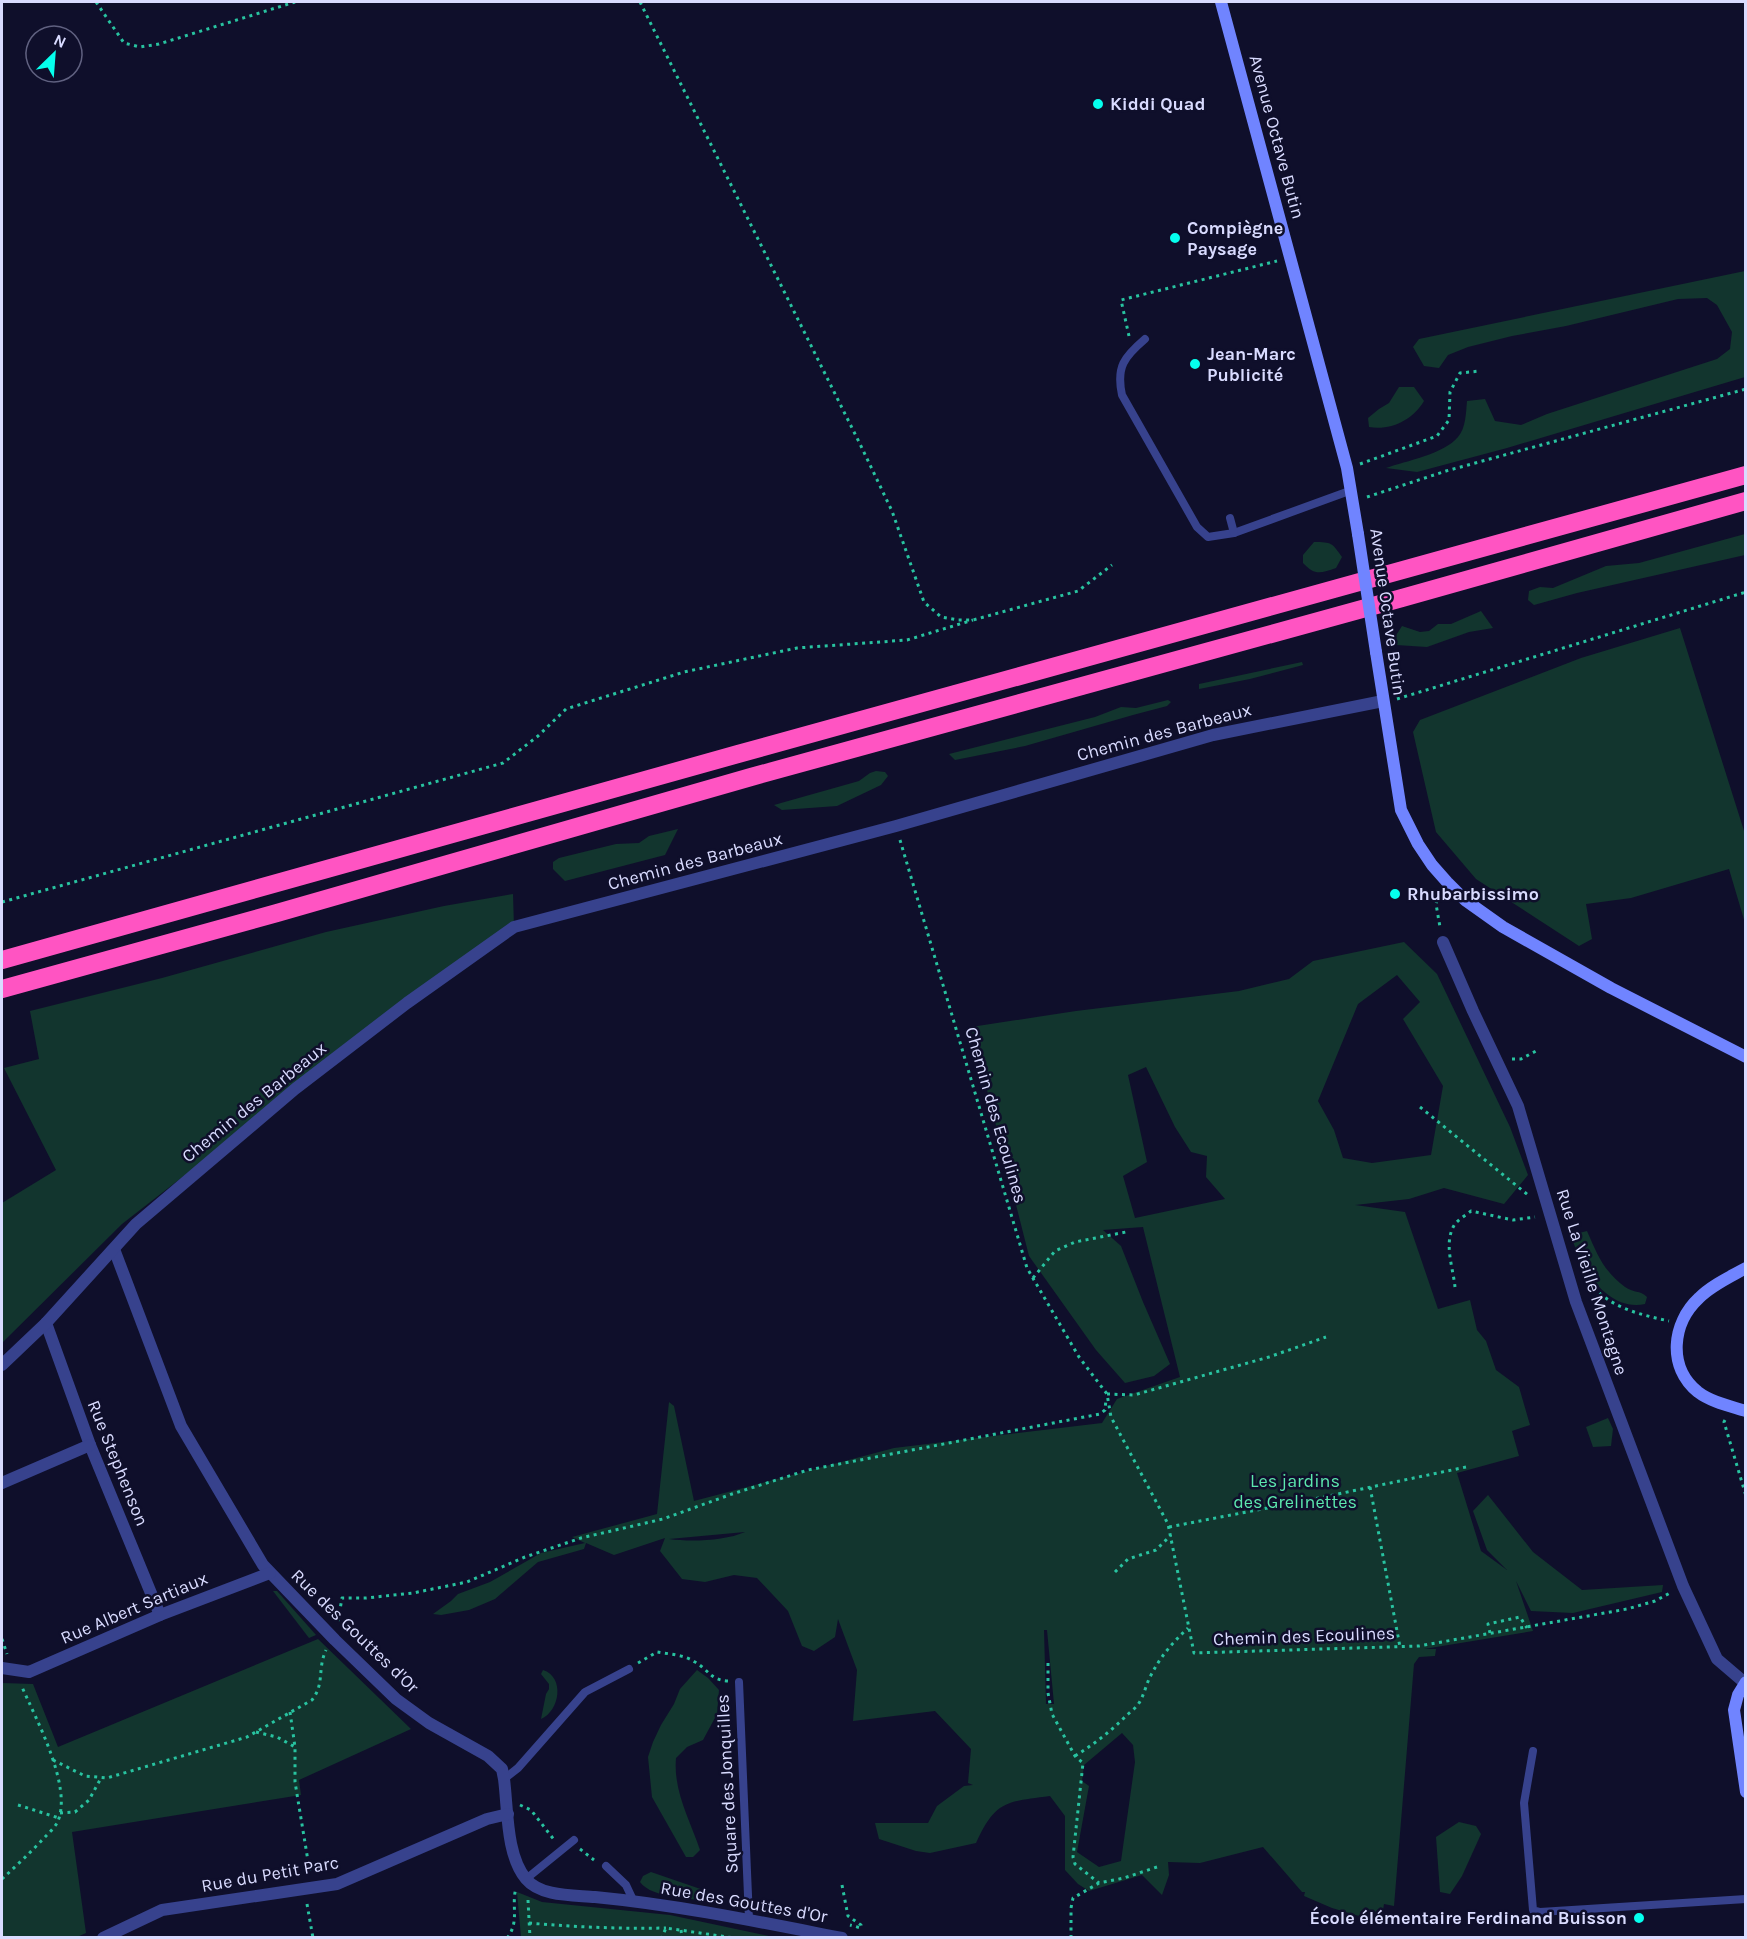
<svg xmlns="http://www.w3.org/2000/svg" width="1747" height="1939" font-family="Karla,sans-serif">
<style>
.green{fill:#12352e;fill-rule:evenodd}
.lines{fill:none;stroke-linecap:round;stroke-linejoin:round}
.path{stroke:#28c3a0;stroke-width:3;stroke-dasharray:3 4.5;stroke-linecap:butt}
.lane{stroke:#37428d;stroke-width:8}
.street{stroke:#37428d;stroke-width:12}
.secondary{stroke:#7084ff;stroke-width:12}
.highway{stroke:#ff54c2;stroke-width:18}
.secondary-bridge{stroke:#7084ff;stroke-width:12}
.poi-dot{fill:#05ffee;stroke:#0f0f2b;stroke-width:2}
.labels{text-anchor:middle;stroke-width:5;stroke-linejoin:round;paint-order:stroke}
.poi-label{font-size:18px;font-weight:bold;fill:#d9dbff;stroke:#0f0f2b;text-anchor:start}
.street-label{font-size:18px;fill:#d9dbff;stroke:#0f0f2b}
.park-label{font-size:18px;fill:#5ce8ae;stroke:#0f0f2b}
</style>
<rect width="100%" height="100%" fill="#0f0f2b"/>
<!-- green -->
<g class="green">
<path d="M1745,271V377L1507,448L1417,472L1386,468C1406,461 1444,454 1458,437C1466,428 1466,412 1467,401L1485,399L1495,421L1521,425L1547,414L1717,359L1730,349L1732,332L1717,305L1707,298L1678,299L1566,326L1512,336L1468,347L1448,355L1439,368L1424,366L1413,347L1419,339Z"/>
<path d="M1399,387H1414L1424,401C1413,420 1390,431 1369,427L1368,418L1379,409L1389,403Z"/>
<polygon points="1745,534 1745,555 1577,593 1534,605 1528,600 1529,591 1540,587 1553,588 1606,566 1639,563"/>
<path d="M1314,542C1332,542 1332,543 1342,557L1336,568C1321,573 1315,576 1303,563V555Z"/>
<polygon points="1481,611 1493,628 1469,632 1427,647 1396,645 1395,637 1402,626 1420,632 1429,631 1438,624 1451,624"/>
<polygon points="1680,628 1745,834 1745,923 1729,869 1631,898 1586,904 1592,939 1579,946 1476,879 1436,832 1413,732 1420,720 1581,658"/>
<polygon points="1302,662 1303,665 1250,679 1199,689 1199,684"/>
<polygon points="1168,700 1171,702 1167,706 1133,715 1025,746 955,760 949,754 1095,717 1121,707 1136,708"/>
<polygon points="876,771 885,772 888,776 881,785 837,806 782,810 774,805 859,781 870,773"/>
<polygon points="678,829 665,855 565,881 553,869 553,862 559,858 616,844 639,843 649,836"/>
<polygon points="513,894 514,927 406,1003 122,1224 2,1343 2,1203 56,1170 4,1068 39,1059 30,1011 162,978 326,932 444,906"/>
<path d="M1404,942L1437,974L1510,1127L1528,1175L1504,1204L1444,1188L1409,1199L1355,1205L1405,1212L1438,1309L1470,1300L1477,1330L1486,1341L1496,1370L1519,1387L1530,1425L1512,1431L1519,1456L1457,1473L1481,1551L1507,1570L1487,1550L1473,1511L1488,1495L1533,1552L1582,1590L1663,1585L1662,1592L1573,1613L1531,1611L1516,1581L1533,1631L1424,1649H1436L1435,1656L1419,1657L1414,1664L1394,1906L1384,1904L1383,1910L1376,1921L1332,1908L1304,1896L1305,1892H1302L1263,1847L1200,1863L1168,1862L1169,1875L1162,1895L1142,1875L1089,1891L1078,1884L1065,1870V1816L1050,1796C1006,1802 996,1800 976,1843L930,1853L916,1851L879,1839L875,1823H928L937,1806L964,1786L973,1785L968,1783L971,1749L935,1711L853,1721L857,1670L838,1619L835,1637L814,1651L802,1646L788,1611L757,1578L734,1575L705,1582L682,1579L660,1551L665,1538L614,1555L586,1543L584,1549L538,1562L495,1599L469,1610L441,1615L433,1614L451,1601L458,1594L490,1582L541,1553L585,1543L572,1537L657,1514L669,1402L674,1406L694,1501L894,1448L1102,1423L1117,1399L1180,1377L1143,1227L1103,1230L1121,1246L1143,1302L1170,1364L1154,1376L1125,1383L1096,1350L1029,1256L971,1027L1076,1011L1239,991L1289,979L1313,961ZM1397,975L1420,1002L1403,1019L1443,1086L1431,1155L1372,1163L1343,1158L1334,1130L1318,1101L1358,1004ZM1146,1067L1175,1127L1191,1152L1207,1156L1206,1177L1225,1199L1135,1218L1123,1176L1147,1162L1128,1075ZM745,1532C725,1541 690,1542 669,1539ZM1044,1630H1047L1054,1704H1046ZM1122,1733L1133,1745L1135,1762L1121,1861L1099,1867L1077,1852L1089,1786L1082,1781L1084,1765Z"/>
<path d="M1587,1231C1598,1256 1603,1270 1625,1287C1633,1293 1640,1290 1647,1297L1645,1304C1606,1312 1580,1266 1571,1235Z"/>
<polygon points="1608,1418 1613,1429 1611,1446 1593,1447 1586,1427"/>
<polygon points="273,1591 277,1591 316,1635 309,1638"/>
<polygon points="318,1639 411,1729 299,1780 301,1795 72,1832 86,1933 77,1937 2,1937 2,1683 33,1684 58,1747"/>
<path d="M543,1670C565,1677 560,1711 541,1719L546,1694L549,1689V1684L541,1674Z"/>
<path d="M697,1670L708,1678L719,1690L717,1714L703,1740L687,1747L676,1758C673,1791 690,1820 700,1850L693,1857H686L652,1797L648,1757L653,1742L661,1725L674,1704L680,1689Z"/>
<polygon points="1459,1822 1476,1826 1481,1834 1462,1876 1450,1894 1440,1892 1436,1837"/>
<path d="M651,1872L715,1894L717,1896L716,1901C696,1899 652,1899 640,1882L643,1876Z"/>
<polygon points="517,1892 542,1902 670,1915 769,1936 770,1937 521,1937"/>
</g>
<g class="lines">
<!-- path -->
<g class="path">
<polyline points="96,2 124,43 140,47 159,44 295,2"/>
<polyline points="640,2 860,444 892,511 924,602 941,617 958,620 973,620 1078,591 1112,565"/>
<polyline points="1129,336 1121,300 1277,261"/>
<polyline points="1360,464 1437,436 1449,420 1450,392 1460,373 1480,371"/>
<polyline points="1367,497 1446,471 1746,389"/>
<polyline points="1397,699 1746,592"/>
<polyline points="900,840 1027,1268 1079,1357 1107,1394 1111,1417 1168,1524 1194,1653 1419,1646 1627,1609 1655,1601 1670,1593"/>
<polyline points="1439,893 1436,904 1440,927"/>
<polyline points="2,902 503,763 538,736 566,709 684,672 797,648 907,640 973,620"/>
<polyline points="1512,1059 1521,1059 1538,1050"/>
<polyline points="1420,1107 1528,1195"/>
<path d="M1585,1276C1603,1306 1637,1314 1669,1321"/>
<polyline points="1033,1278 1055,1251 1075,1242 1126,1232"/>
<path d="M1455,1287C1453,1267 1443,1242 1455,1224C1459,1219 1466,1215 1471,1211L1513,1220L1535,1217"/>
<polyline points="1107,1394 1134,1395 1269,1357 1326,1337"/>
<polyline points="1725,1420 1724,1422 1746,1496"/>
<polyline points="1370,1487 1400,1647"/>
<polyline points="1169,1527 1319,1498 1466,1467"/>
<polyline points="1115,1572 1128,1559 1156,1550 1171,1535"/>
<polyline points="338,1621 342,1598 366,1598 413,1593 467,1582 525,1557 581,1538 663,1519 732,1494 808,1470 1100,1414 1105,1410 1106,1399"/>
<polyline points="1490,1633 1488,1624 1520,1617 1527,1628"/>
<polyline points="2,1639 7,1654"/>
<path d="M638,1663L657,1652C669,1654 685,1655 695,1662C709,1670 710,1680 728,1681"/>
<polyline points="1048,1663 1048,1693 1052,1714 1075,1756 1083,1763 1073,1857 1075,1864 1099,1883"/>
<polyline points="290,1712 295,1747 295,1782 310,1873"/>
<polyline points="256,1732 277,1737 295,1747"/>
<path d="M1075,1756C1094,1744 1110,1732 1126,1716C1130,1712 1136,1708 1139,1703C1144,1695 1146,1685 1150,1677C1160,1657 1172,1643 1188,1628"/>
<path d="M53,1760L85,1776L107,1778L247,1737L312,1700C325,1683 317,1670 326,1650"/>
<polyline points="18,1805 59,1818"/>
<polyline points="520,1805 531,1810 555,1841"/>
<polyline points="60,1813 75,1812 89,1800 101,1778"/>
<polyline points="580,1849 594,1860"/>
<path d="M2,1879C16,1866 31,1852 45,1837C49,1833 54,1828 57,1823C74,1789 36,1719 22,1687"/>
<polyline points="842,1885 848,1916 861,1925 861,1928 850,1925"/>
<polyline points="528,1900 530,1938"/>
<polyline points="307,1904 313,1938"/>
<path d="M529,1923C575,1927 620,1929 666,1928"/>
<polyline points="681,1930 682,1938"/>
<path d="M507,1938C520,1922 511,1905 516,1888"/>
<polyline points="660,1938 662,1937 666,1928 734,1938"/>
<polyline points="1071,1938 1071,1908 1073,1898 1099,1883 1124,1878 1157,1867"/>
</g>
<!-- lane -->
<g class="lane">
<path d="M1145,339C1124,357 1116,367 1122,395L1197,527L1208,537L1234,533L1352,490"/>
<polyline points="1230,518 1234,533"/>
<polyline points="739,1682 749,1919"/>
<polyline points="1533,1751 1524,1803 1533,1910 1540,1912 1746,1899"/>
<polyline points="504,1779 518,1768 585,1692 629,1669"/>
<polyline points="606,1866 626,1885 633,1900"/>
<polyline points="526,1879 574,1840"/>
</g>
<!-- street -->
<g class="street">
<polyline points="1443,942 1473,1011 1518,1106 1576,1302 1683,1586 1717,1659 1745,1683"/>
<path d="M114,1249L181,1426L263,1565L335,1640L396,1699L429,1723L488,1756L502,1769L504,1779C508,1810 506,1855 526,1879C541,1897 574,1895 595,1897C678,1905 760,1922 842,1938"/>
<polyline points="46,1323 90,1445 160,1615"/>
<polyline points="2,1365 46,1323 136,1224 295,1089 407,1003 514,927 896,826 1213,735 1383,701"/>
<polyline points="2,1483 90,1445"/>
<polyline points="2,1668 29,1672 160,1615 270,1573"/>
<polyline points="103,1938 162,1910 337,1884 487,1819 508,1814"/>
</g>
<!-- secondary -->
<g class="secondary">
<polyline points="1221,2 1347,468 1358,534"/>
<polyline points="1376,652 1401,810 1418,844 1432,865 1447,882 1465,900 1503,927 1611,988 1746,1057"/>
<path d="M1746,1268C1730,1277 1712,1285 1699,1298C1672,1323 1667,1367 1698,1392C1711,1402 1730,1406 1746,1411"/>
<polyline points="1746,1682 1738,1695 1734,1710 1746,1792"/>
</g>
<!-- highway -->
<g class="highway">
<polyline points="2,960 738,754 1746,475"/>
<polyline points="2,989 277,913 751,777 1402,598 1746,501"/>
</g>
<!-- secondary-bridge -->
<polyline class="secondary-bridge" points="1358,534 1376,652"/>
</g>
<!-- markers -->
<g class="poi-dot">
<circle cx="1098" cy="104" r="6"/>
<circle cx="1175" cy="238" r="6"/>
<circle cx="1195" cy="364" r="6"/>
<circle cx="1395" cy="894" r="6"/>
<circle cx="1639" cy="1918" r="6"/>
</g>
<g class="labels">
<!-- poi labels -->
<g class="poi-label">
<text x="1110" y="110">Kiddi Quad</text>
<text x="1187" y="234">Compiègne<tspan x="1187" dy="21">Paysage</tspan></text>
<text x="1207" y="360">Jean-Marc<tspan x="1207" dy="21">Publicité</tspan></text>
<text x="1407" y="900">Rhubarbissimo</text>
<text x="1627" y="1924" text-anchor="end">École élémentaire Ferdinand Buisson</text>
</g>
<!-- street labels -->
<g class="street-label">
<text transform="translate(1277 137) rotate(75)" y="6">Avenue Octave Butin</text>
<text transform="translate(1388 612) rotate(82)" y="6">Avenue Octave Butin</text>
<text transform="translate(1164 732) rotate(-15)" y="6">Chemin des Barbeaux</text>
<text transform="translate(695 861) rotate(-15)" y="6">Chemin des Barbeaux</text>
<text transform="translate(254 1102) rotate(-39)" y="6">Chemin des Barbeaux</text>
<text transform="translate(996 1115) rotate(74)" y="6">Chemin des Ecoulines</text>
<text transform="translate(1592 1282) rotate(72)" y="6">Rue La Vieille Montagne</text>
<text transform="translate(118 1463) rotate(68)" y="6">Rue Stephenson</text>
<text transform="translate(134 1608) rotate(-23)" y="6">Rue Albert Sartiaux</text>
<text transform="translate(355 1631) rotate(44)" y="6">Rue des Gouttes d'Or</text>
<text transform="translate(1304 1636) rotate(-2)" y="6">Chemin des Ecoulines</text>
<text transform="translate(727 1784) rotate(-93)" y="6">Square des Jonquilles</text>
<text transform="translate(270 1874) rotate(-10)" y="6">Rue du Petit Parc</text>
<text transform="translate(744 1902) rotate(10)" y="6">Rue des Gouttes d'Or</text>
</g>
<!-- park labels -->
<g class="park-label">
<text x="1295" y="1487">Les jardins<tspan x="1295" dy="21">des Grelinettes</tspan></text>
</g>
</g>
<!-- border -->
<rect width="1747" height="1939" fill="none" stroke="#d9dbff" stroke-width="6"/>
<!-- north arrow -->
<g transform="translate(54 54) rotate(25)"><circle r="28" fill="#0f0f2b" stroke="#606180" stroke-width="1.5"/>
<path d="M0-4.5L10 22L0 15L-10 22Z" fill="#05ffee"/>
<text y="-9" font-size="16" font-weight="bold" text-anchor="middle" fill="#d9dbff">N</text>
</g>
</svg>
